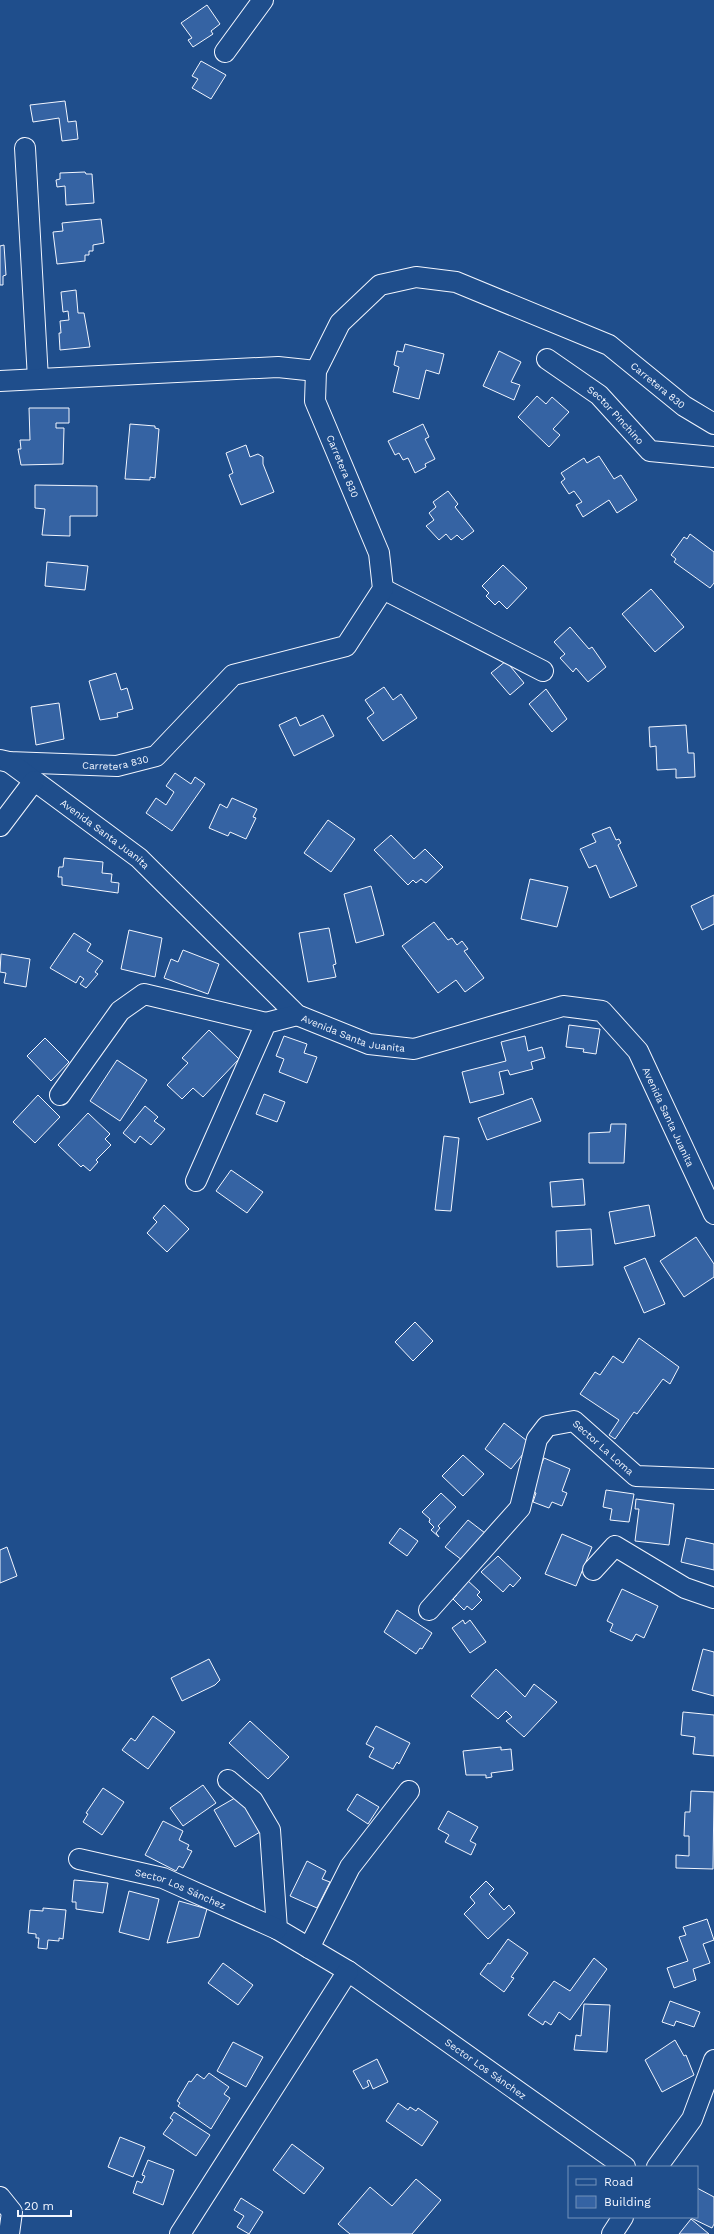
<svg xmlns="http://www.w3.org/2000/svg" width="714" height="2234" font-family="'Work Sans',sans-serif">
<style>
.building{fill:#3563a3;stroke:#f2f6ff}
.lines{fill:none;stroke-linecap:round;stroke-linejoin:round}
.minor-casing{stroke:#f2f6ff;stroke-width:22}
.minor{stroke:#1f4e8c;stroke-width:20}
.labels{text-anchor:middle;stroke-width:3;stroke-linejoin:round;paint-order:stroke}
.street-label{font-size:10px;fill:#f2f6ff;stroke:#1f4e8c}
</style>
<rect width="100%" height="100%" fill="#1f4e8c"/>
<!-- building -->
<g class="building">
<polygon points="207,5 220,24 211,31 213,34 193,47 188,40 192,38 181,23"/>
<polygon points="201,61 226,75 211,99 192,88 198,79 192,76"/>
<polygon points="65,101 68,122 76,121 78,139 62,141 59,118 33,122 30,105"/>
<polygon points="85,172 86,174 92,174 94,203 66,205 65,186 57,187 56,180 60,179 60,173"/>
<polygon points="101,219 104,243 93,245 93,251 89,251 89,255 85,255 85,261 57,264 53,232 63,231 62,223"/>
<polygon points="4,245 6,275 3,276 3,285 0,285 0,246"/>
<polygon points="76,290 78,313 84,313 90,347 60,350 59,333 61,333 60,321 69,320 68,311 63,312 61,292"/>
<polygon points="405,344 444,354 439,374 426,370 419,399 393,392 399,367 394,365 397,351 403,352"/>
<polygon points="499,351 521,362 511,382 520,385 514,400 483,386"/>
<polygon points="537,396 546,404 552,397 569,412 553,429 560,435 549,447 518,417"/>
<polygon points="29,408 69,408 69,423 56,423 56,428 64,428 63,464 21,465 18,449 21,449 20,440 30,440"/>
<polygon points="130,424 155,426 155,428 159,429 155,478 150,477 150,480 125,479"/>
<polygon points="423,424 429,437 425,439 435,459 425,464 426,467 415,473 408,458 403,460 399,453 395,455 388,441"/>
<polygon points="246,445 250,457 258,454 263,457 263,464 274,492 241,505 229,475 233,473 226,453"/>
<polygon points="599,456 614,479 621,475 637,500 617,513 609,500 583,517 576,505 582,502 574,491 569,494 561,482 565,479 561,473 584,458 587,463"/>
<polygon points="35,485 97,486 97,516 70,516 70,536 42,535 45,509 35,508"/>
<polygon points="448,491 458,504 455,507 474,531 462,540 457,535 451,540 446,534 439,540 426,526 434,520 429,513 436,507 433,502"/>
<polygon points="690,534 714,552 714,583 710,588 674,562 676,559 671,555 684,537 687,539"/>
<polygon points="47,562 88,566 85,590 45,586"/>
<polygon points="503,565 527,588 507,609 499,601 495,605 486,596 489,593 482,586"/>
<polygon points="651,589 684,627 655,652 622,614"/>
<polygon points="570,627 589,649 592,647 606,667 588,682 576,668 573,672 560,658 565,654 554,642"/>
<polygon points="506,661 524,683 510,695 491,673"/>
<polygon points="116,673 121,690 127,688 133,709 117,713 118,717 100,720 89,681"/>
<polygon points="384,687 393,700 401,694 417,718 383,741 367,718 374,713 365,700"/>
<polygon points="546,689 567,719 552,732 529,704"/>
<polygon points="59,703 64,739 36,745 31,707"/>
<polygon points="323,715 334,736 294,756 279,725 296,717 300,726"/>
<polygon points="686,725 688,753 694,753 695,777 676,778 676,769 657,770 656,746 650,747 649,727"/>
<polygon points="175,773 191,784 195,777 205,784 172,831 146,813 156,798 166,805 174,792 166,786"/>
<polygon points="232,798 257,809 253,817 256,818 246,839 230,832 228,836 209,828 220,804 227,808"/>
<polygon points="328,820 355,839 331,872 304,853"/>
<polygon points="610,827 616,840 619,839 621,843 618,845 637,886 610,898 596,865 589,868 580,849 596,842 592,834"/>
<polygon points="391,835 414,859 425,849 443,867 426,883 421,879 416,883 413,880 408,885 374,850"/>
<polygon points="64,858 103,862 102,873 112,874 111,882 119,883 118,893 62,885 62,877 58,877 59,867 63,867"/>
<polygon points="530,879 568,887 557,927 521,919"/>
<polygon points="371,886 384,935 356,943 344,894"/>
<polygon points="714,895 714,924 702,930 691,906"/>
<polygon points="434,922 448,940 452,938 457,945 462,941 468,949 464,951 484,978 465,992 456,980 438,993 402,946"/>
<polygon points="329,928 336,964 333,965 336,977 308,982 299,933"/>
<polygon points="129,930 162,938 155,977 121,969"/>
<polygon points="74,933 91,944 87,951 103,961 95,972 98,974 86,988 80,984 84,979 80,976 76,983 50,968"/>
<polygon points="183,950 219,964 208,994 164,978 171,959 178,962"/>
<polygon points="1,954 30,959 26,987 4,983 6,973 0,972"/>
<polygon points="569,1025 600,1029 596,1054 583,1052 584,1049 566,1047"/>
<polygon points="209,1030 239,1059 203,1097 193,1088 182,1099 167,1085 188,1063 182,1058"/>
<polygon points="284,1036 307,1044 304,1053 317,1057 307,1083 279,1072 284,1059 276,1056"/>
<polygon points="525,1036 528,1051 542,1047 545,1058 531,1062 533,1069 510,1075 508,1070 499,1072 504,1094 470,1103 462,1072 506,1061 501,1042"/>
<polygon points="45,1038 69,1062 51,1081 27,1056"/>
<polygon points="117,1060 147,1080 120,1121 90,1101"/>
<polygon points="264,1094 285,1102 277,1122 256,1114"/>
<polygon points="38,1095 60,1117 35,1143 13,1122"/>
<polygon points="532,1098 541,1121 487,1140 478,1118"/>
<polygon points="145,1106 158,1117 154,1121 165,1129 151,1145 140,1136 135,1143 123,1133"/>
<polygon points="88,1113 110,1134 105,1139 111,1145 96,1160 98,1162 90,1171 83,1165 81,1167 58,1145"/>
<polygon points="611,1124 626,1124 624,1163 589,1163 589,1133 610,1132"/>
<polygon points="444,1136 459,1138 451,1211 435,1210"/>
<polygon points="231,1170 263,1192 247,1213 216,1191"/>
<polygon points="583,1179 585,1205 552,1207 550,1182"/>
<polygon points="164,1205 189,1229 167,1252 147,1233 157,1222 153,1218"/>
<polygon points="649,1205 655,1236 615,1244 609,1212"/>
<polygon points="591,1229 593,1265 557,1267 556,1231"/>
<polygon points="696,1237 714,1264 714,1277 684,1297 660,1261"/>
<polygon points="645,1258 665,1304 644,1313 624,1267"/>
<polygon points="415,1322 433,1341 413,1361 395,1342"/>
<polygon points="639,1338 679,1367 670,1384 663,1379 637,1414 634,1412 615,1439 609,1435 619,1420 580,1394 595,1372 600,1375 613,1356 623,1363"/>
<polygon points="504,1423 531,1444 511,1469 485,1449"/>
<polygon points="463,1455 484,1474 463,1496 442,1476"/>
<polygon points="544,1458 570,1469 562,1491 567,1493 562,1506 552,1502 549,1508 533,1502 536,1493 531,1490"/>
<polygon points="606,1490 634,1494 629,1522 610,1520 612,1509 603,1507"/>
<polygon points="441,1493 456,1507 438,1526 440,1528 436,1533 439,1537 431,1530 434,1527 429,1522 430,1519 422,1512"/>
<polygon points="636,1499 674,1504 669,1545 635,1541 639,1509 635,1509"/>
<polygon points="468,1520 485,1533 462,1560 445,1547"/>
<polygon points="400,1528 418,1541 407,1556 389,1543"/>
<polygon points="562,1534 592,1547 576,1586 545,1574"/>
<polygon points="686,1538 714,1544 714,1570 681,1562"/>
<polygon points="7,1547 17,1576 0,1583 0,1550"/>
<polygon points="498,1556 521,1578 513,1587 510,1584 503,1592 481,1572"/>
<polygon points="466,1579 480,1592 477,1595 482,1600 472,1610 467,1606 464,1610 453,1599 457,1595 454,1592"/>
<polygon points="622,1589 658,1606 644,1638 636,1634 632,1641 610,1631 613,1624 607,1621"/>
<polygon points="397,1610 432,1633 422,1649 420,1648 416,1654 384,1632"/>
<polygon points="463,1620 465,1624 470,1620 486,1642 470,1653 452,1628"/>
<polygon points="703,1649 714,1652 714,1696 692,1690"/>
<polygon points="209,1659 220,1680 215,1685 182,1701 171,1678"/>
<polygon points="496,1669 525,1697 534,1684 557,1702 524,1737 506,1721 512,1717 506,1711 498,1719 471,1696"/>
<polygon points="683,1712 714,1715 714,1756 693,1754 695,1737 681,1735"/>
<polygon points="153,1716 175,1732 148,1769 122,1750 131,1738 135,1741"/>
<polygon points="250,1721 289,1757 268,1779 229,1743"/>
<polygon points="376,1726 410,1743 399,1764 397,1762 393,1769 369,1757 374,1748 366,1744"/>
<polygon points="501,1747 501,1750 511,1749 513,1770 491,1773 492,1777 486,1778 486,1775 466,1775 463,1751"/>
<polygon points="203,1785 216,1803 183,1826 170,1808"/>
<polygon points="103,1788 124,1802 102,1835 83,1822 88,1814 86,1813"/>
<polygon points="691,1791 714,1792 713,1869 676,1868 676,1855 689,1856 689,1836 684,1836 685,1812 690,1812"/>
<polygon points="357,1794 379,1807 368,1824 347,1810"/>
<polygon points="240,1795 260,1832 235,1847 214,1810"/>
<polygon points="448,1811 478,1827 470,1841 476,1844 471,1855 445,1842 449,1835 438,1829"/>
<polygon points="163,1821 183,1831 179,1840 189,1845 187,1849 192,1851 183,1868 179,1866 176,1871 145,1855"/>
<polygon points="307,1861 326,1871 322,1879 330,1882 317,1908 290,1896"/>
<polygon points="74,1880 108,1883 103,1913 76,1909 76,1902 72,1902"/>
<polygon points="486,1881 494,1889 489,1894 504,1910 509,1905 515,1913 488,1939 464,1914 475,1903 470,1897"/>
<polygon points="129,1891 159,1899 149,1940 119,1932"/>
<polygon points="179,1901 207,1909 199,1937 167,1943"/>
<polygon points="43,1908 66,1910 63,1939 59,1938 59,1941 48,1940 47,1949 38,1948 39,1938 36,1938 36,1934 28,1933 30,1910 43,1911"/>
<polygon points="707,1919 714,1940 703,1944 710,1963 693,1969 696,1980 674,1988 667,1968 688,1961 679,1937 686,1935 683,1927"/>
<polygon points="508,1939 528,1953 511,1977 514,1978 504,1992 480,1974 488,1963 490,1964"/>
<polygon points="594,1958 607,1969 570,2020 559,2012 551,2025 545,2021 543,2025 528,2015 554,1981 570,1991"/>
<polygon points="223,1963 253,1985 238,2005 208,1983"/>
<polygon points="670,2001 700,2012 694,2027 676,2021 674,2026 662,2022"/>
<polygon points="584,2004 610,2005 607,2052 574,2050 576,2035 581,2036"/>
<polygon points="675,2040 684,2056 686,2055 694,2075 662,2092 645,2060"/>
<polygon points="233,2042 263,2057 246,2087 217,2071"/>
<polygon points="377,2059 388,2082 373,2089 369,2080 367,2081 369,2086 363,2089 353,2071"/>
<polygon points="209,2073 229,2087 224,2094 230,2098 211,2129 178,2106 180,2103 177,2101 189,2081 191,2082 197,2074 204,2079"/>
<polygon points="398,2103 408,2110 410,2107 416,2111 418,2108 438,2122 422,2146 386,2121"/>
<polygon points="174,2112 210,2135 196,2156 163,2134 173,2120 170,2118"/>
<polygon points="120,2137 145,2147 133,2177 108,2167"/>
<polygon points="292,2144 324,2168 304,2194 273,2170"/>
<polygon points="148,2160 174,2170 163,2205 133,2193 137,2181 142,2183 145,2176 142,2175"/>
<polygon points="416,2179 441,2200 412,2234 350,2234 338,2224 370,2187 392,2206"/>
<polygon points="697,2188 714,2197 714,2224 712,2228 689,2217 697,2217"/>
<polygon points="241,2198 263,2212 249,2234 237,2227 244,2216 234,2210"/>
<polygon points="691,2219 709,2234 679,2234"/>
</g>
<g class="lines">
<defs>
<g id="minor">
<polyline points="225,52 263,0"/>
<polyline points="25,148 38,379"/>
<path id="s1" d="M547,359L599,395L650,451L714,457"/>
<polyline points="0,381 278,367 316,371"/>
<polyline points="383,589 543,671"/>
<path id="s2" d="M0,760L9,762L117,766L156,756L233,675L346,646L383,589L379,553L315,401L316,371L340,323L380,285L416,277L456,282L609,345L684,406L714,424"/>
<path id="s3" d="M9,762L139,858L297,1015L369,1044L414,1049L563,1006L602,1011L638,1051L714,1214"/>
<polyline points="0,826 34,781"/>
<polyline points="60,1095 120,1011 144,994 266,1023"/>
<polyline points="196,1181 266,1023 297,1015"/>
<polyline points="593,1570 615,1546 685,1588 714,1598"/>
<path id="s4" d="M429,1610L520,1508L537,1439L547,1426L574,1421L636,1476L714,1479"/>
<path id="s5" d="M228,1780L253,1801L270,1830L277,1929L348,1971L625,2167"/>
<path id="s6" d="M79,1859L163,1878L277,1929"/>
<polyline points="309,1948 350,1867 409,1791"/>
<polyline points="657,2167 692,2119 714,2060"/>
<polyline points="0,2197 12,2212 9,2234"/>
<polyline points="180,2234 348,1971"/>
<polyline points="612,2234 623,2217"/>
</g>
</defs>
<!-- minor casing -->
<use href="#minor" class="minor-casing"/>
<!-- minor -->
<use href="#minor" class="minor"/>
</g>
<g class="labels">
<!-- street labels -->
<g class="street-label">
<text dy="4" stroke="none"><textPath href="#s2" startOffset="1100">Carretera 830</textPath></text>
<text dy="4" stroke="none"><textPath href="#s1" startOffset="89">Sector Pinchino</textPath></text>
<text transform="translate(343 466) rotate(67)" y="4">Carretera 830</text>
<text dy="4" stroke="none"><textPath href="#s2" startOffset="116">Carretera 830</textPath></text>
<text dy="4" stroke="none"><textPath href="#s3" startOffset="120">Avenida Santa Juanita</textPath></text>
<text dy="4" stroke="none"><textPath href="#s3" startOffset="444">Avenida Santa Juanita</textPath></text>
<text dy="4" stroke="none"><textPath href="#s3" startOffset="828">Avenida Santa Juanita</textPath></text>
<text dy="4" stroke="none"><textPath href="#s4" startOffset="291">Sector La Loma</textPath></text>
<text dy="4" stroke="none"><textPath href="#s6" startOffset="106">Sector Los Sánchez</textPath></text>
<text dy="4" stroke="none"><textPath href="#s5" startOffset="417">Sector Los Sánchez</textPath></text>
</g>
</g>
<!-- legend -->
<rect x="568" y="2166" width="130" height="52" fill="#1f4e8c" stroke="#7391ba"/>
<rect x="576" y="2179" width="20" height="6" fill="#1f4e8c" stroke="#7391ba"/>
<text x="604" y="2186" font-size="12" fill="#f2f6ff">Road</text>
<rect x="576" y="2196" width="20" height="12" fill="#3563a3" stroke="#7391ba"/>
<text x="604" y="2206" font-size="12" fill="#f2f6ff">Building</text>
<!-- scale -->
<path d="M18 2210v6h53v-6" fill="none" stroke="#f2f6ff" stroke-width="2"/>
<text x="24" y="2210" font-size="12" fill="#f2f6ff" stroke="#1f4e8c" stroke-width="3" paint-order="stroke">20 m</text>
</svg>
